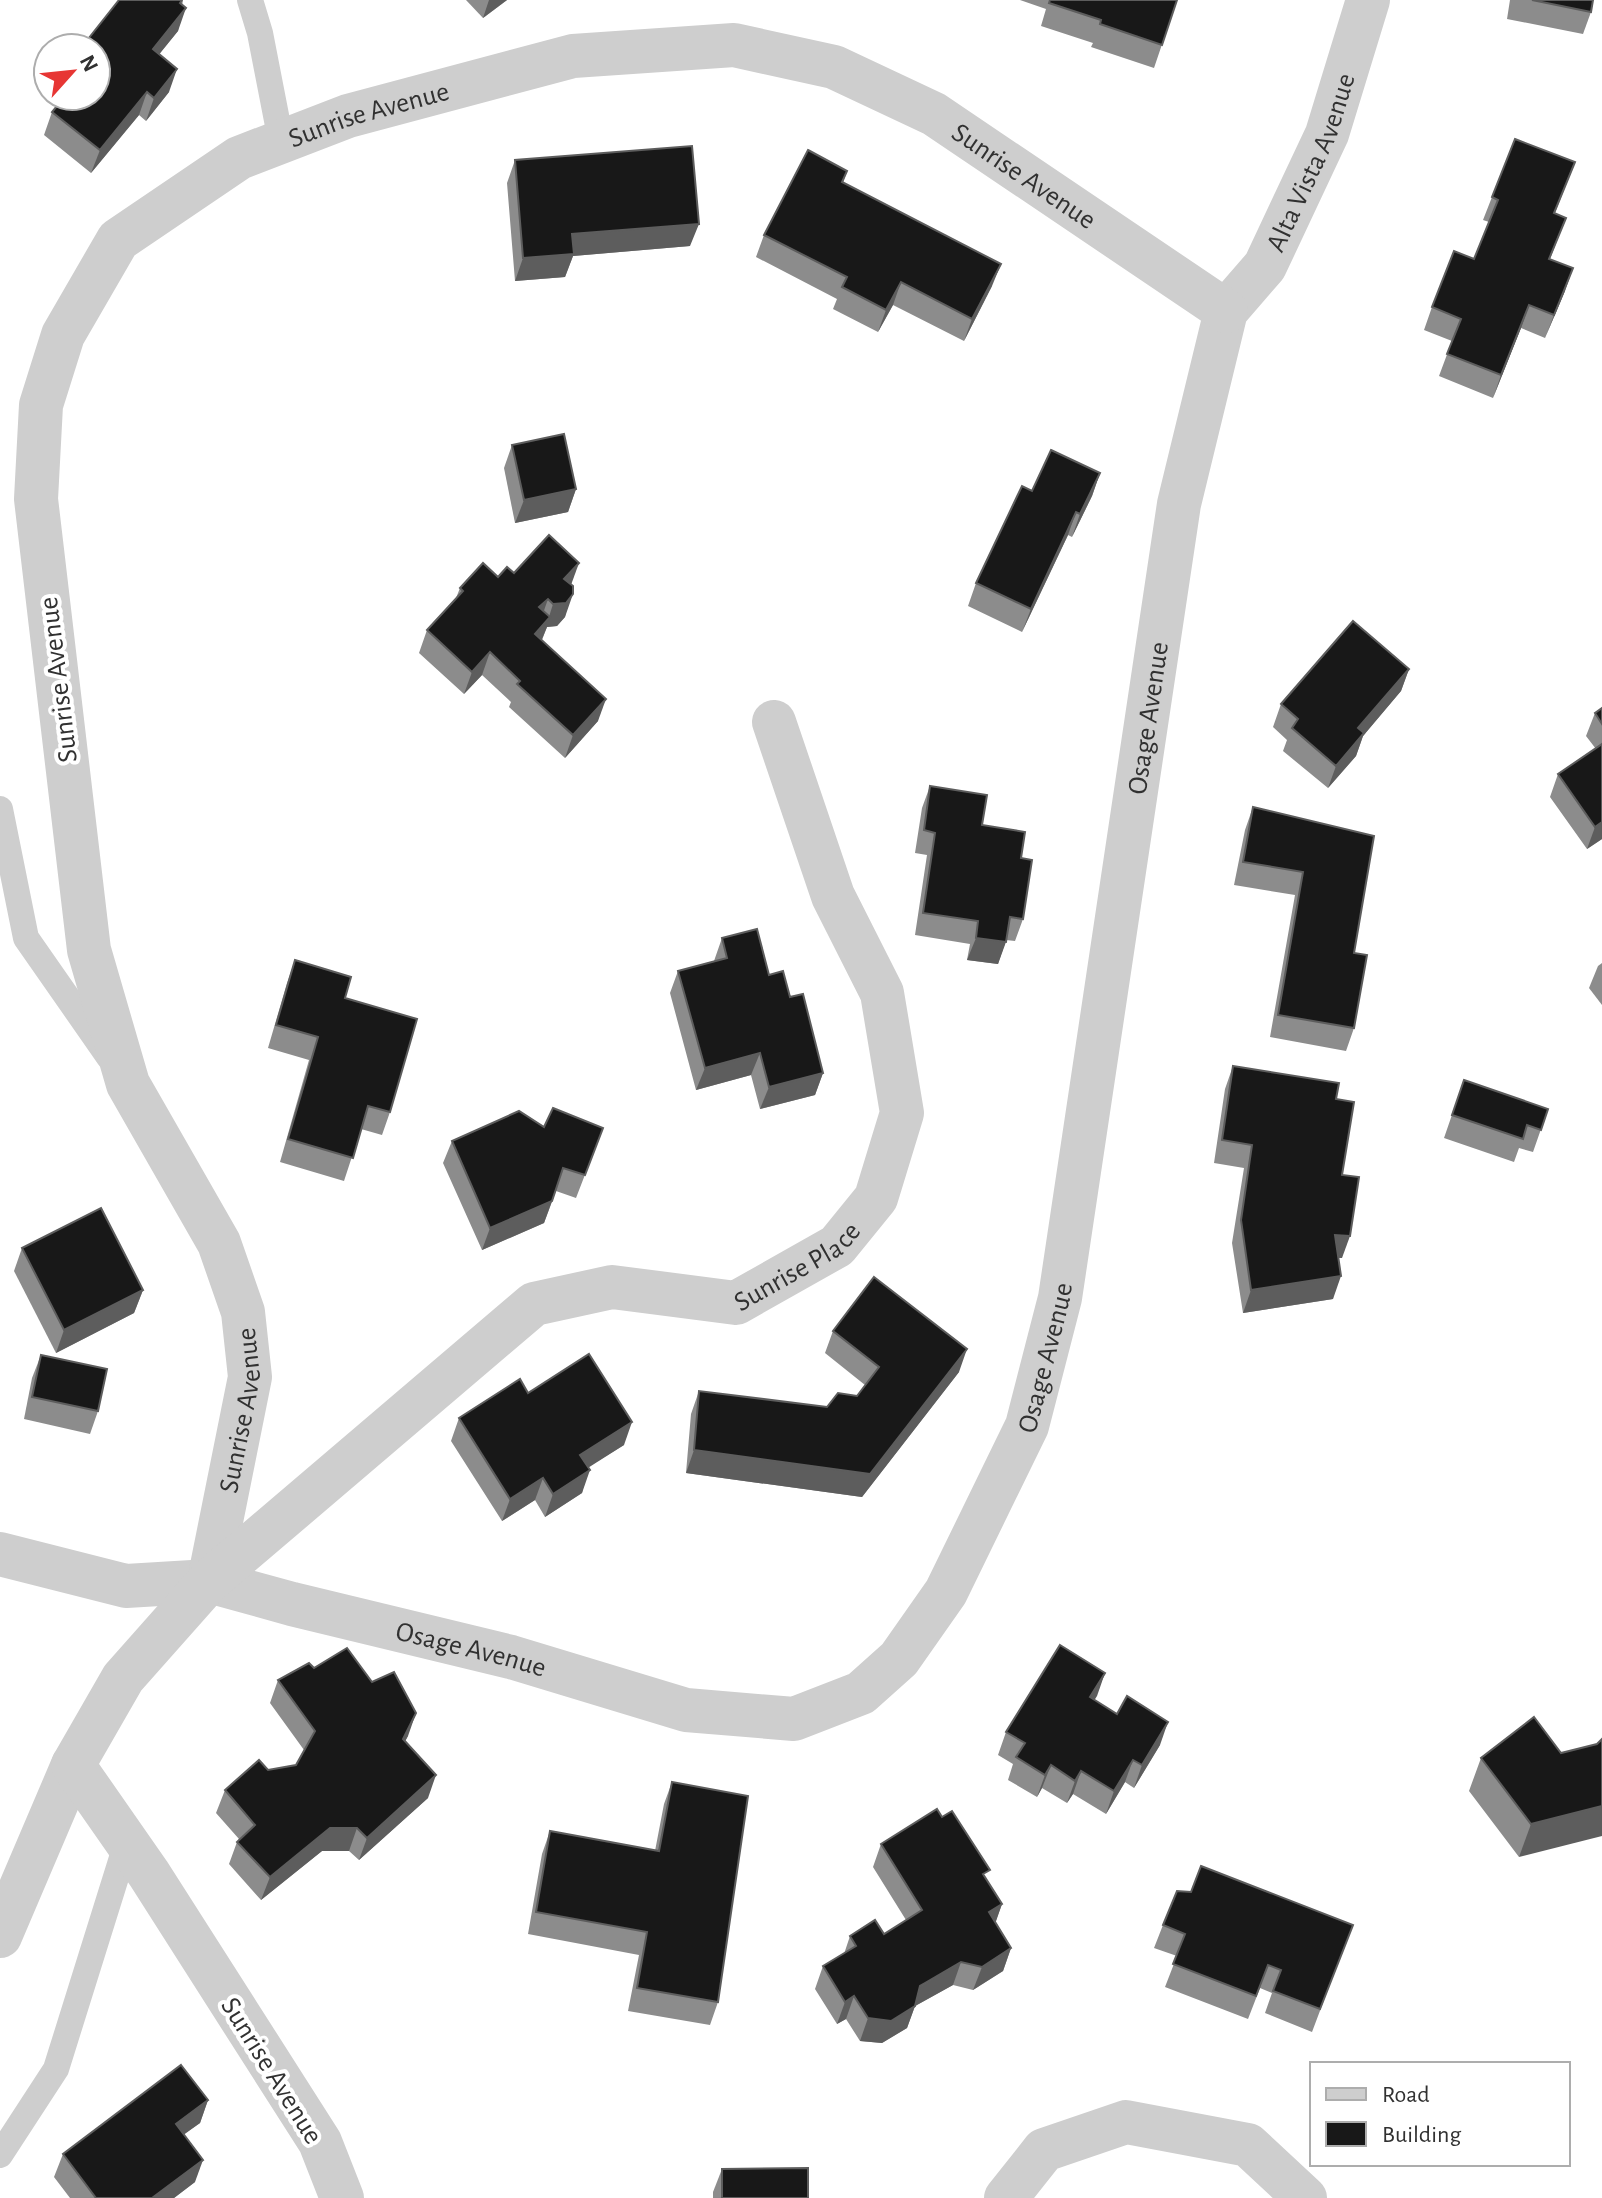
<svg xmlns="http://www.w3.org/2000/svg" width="1602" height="2198" font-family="'Alegreya Sans',sans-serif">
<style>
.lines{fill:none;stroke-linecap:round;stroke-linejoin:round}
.service{stroke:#cecece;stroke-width:26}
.minor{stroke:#cecece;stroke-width:44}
.wall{fill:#8c8c8c}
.shaded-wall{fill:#5d5d5d}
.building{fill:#181818;stroke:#5d5d5d;stroke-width:2}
.labels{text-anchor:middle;stroke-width:8;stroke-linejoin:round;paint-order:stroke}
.street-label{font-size:28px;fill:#313131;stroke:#fff}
</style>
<rect width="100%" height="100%" fill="#fff"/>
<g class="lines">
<!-- service -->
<g class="service">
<polyline points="250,0 260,33 281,141"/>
<polyline points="0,809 26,938 109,1057"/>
<polyline points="0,2155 56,2069 127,1842"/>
</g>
<!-- minor -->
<g class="minor">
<path id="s1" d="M0,1554L126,1586L209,1581L292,1604L511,1657L686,1710L794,1719L861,1693L899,1659L946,1592L1027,1426L1060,1298L1179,504L1226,311L1265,266L1327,134L1368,0"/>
<path id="s2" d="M209,1581L250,1377L243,1312L219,1243L128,1084L89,950L36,499L41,405L63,335L118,240L239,158L348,116L573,56L734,45L834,67L934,114L1226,311"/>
<polyline points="0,1936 73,1765"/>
<path id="s3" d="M342,2198L320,2142L149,1874L73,1765L123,1678L209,1581L534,1304L612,1287L736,1303L837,1246L876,1198L902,1113L882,993L833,896L774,722"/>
<polyline points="1006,2198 1044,2150 1126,2122 1248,2145 1305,2198"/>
</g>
</g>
<!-- wall -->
<g class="wall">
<polygon points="183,0 178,31 159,54 169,92 146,121 139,115 91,173 44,135 52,112 65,97 63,96 96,96"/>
<polygon points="466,0 507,0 483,18"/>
<polygon points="1020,0 1177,0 1154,68 1091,47 1093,43 1041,26 1046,9"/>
<polygon points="1510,0 1593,0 1591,12 1583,34 1507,19"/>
<polygon points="515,160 690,246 573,256 565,277 515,281 507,183"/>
<polygon points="1575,162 1555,213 1566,218 1550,259 1565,291 1545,338 1521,328 1493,398 1439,376 1452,341 1424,330 1432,307 1474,259 1489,222 1483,220 1492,197"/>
<polygon points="847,171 843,183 992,286 964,341 893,305 878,332 833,309 837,299 756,257 764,235"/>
<polygon points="512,445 576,489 568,512 515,523 504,468"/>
<polygon points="1100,473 1092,496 1072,537 1068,535 1022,632 968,606 976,583 1032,491"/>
<polygon points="514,573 571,585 565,617 557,626 547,627 542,640 598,721 565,758 509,707 511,702 482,675 464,694 419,653 427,630 456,598 460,588 498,577"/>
<polygon points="1409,669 1401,691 1363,736 1356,756 1328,788 1283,751 1287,740 1273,727 1281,704"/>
<polygon points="1595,713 1602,724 1602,839 1587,849 1550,797 1558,774 1596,749 1586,736"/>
<polygon points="930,786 982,825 1021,858 1023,919 1015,941 1006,940 998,964 967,960 970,944 915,935 927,855 915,853 922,808"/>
<polygon points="1253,807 1374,836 1354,953 1354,1028 1346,1051 1270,1037 1295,895 1234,885 1245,830"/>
<polygon points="722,938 769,975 790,997 823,1073 815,1095 760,1109 751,1075 696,1090 670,993 678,971 714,961"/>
<polygon points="295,960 345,998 390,1112 382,1135 361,1129 344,1181 280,1162 309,1060 268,1048 287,983"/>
<polygon points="1602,963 1602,1005 1589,988 1598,966"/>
<polygon points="1233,1066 1336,1099 1342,1175 1342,1258 1338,1258 1333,1299 1243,1313 1232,1243 1244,1168 1214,1163 1225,1089"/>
<polygon points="1464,1080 1548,1109 1533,1152 1519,1148 1514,1162 1444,1138"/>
<polygon points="544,1127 603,1128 576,1198 556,1191 544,1223 482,1250 443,1163 452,1141"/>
<polygon points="22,1248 143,1290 134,1313 56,1353 14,1271"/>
<polygon points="833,1331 959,1372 862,1497 686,1473 691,1414 699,1391 827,1407 857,1396 865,1385 825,1353"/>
<polygon points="41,1355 98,1411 90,1434 24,1419 32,1378"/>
<polygon points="528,1393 624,1445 588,1467 582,1493 545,1517 535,1500 502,1521 451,1441 459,1418"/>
<polygon points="314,1668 408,1736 405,1741 428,1798 359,1860 349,1851 322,1851 261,1900 229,1864 237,1842 239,1839 216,1813 225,1790 268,1770 296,1765 304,1750 270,1703 278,1680"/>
<polygon points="1105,1673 1094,1700 1160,1745 1134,1788 1125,1782 1106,1814 1073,1794 1067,1803 1042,1788 1037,1797 1008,1780 1013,1764 998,1755 1006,1732"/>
<polygon points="1597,1744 1519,1857 1469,1791 1481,1758 1561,1753"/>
<polygon points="672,1782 718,2002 710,2025 628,2011 639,1955 528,1934 542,1854 550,1831 655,1851 664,1804"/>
<polygon points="881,1844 986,1879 1002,1904 995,1923 1011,1948 1003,1971 973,1990 953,1985 917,2005 915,2006 907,2028 882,2043 860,2041 846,2019 837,2024 815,1989 823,1966 844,1954 850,1936 884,1934 906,1920 873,1867"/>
<polygon points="1163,1925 1344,1947 1312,2032 1265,2013 1272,1993 1260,1988 1248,2019 1165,1987 1177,1956 1154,1948"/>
<polygon points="208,2100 200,2123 184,2134 195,2182 174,2198 70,2198 54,2177 63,2154"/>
<polygon points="722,2169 808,2198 713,2198 713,2192"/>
</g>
<!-- shaded-wall -->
<g class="shaded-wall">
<polygon points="489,0 507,0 483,18"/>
<polygon points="186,8 178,31 145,72 153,49"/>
<polygon points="177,69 169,92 146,121 154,98"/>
<polygon points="147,92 139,115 91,173 100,150"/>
<polygon points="699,224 690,246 573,256 565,277 515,281 523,258 572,234"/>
<polygon points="1001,264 992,286 964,341 972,319"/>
<polygon points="1573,268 1565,291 1545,338 1554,315"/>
<polygon points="901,282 893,305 878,332 886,310"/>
<polygon points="1529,305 1521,328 1493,398 1501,375"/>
<polygon points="1100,473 1092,496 1072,537 1080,514"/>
<polygon points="576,489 568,512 515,523 524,500"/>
<polygon points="1076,512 1068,535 1022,632 1031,609"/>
<polygon points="579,563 571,585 564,579"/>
<polygon points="573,594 565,617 557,626 547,627 542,639 527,657 535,634 548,620 553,604"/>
<polygon points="548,599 540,622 539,607"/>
<polygon points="490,652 482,675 464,694 472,672"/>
<polygon points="1409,669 1401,691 1363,736 1356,756 1328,788 1336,766 1358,728"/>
<polygon points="606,699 598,721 565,758 573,735"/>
<polygon points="1602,822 1602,839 1587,849 1595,827"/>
<polygon points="976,938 1006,942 998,964 967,960"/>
<polygon points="760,1053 751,1075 696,1090 705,1068"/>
<polygon points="823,1073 815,1095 760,1109 769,1087"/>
<polygon points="552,1201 544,1223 482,1250 490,1228"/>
<polygon points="1335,1235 1350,1236 1342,1258 1327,1257"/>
<polygon points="1341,1276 1333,1299 1243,1313 1251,1290"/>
<polygon points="143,1290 134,1313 56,1353 64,1330"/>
<polygon points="967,1349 959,1372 862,1497 686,1473 694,1450 870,1474"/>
<polygon points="632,1422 624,1445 572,1478 580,1455"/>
<polygon points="590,1470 582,1493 545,1517 553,1494"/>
<polygon points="543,1478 535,1500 502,1521 510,1499"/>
<polygon points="1105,1673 1097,1696 1082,1720 1090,1697"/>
<polygon points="416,1713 408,1736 394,1762 403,1739"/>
<polygon points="1168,1722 1160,1745 1134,1788 1142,1765"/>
<polygon points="1133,1760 1125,1782 1106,1814 1114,1791"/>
<polygon points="1051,1765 1042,1788 1037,1797 1045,1775"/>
<polygon points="1081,1771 1073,1794 1067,1803 1075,1781"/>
<polygon points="436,1775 428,1798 359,1860 367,1838"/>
<polygon points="1602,1806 1602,1836 1519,1857 1531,1824"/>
<polygon points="330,1828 357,1828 349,1851 322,1851 261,1900 270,1877"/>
<polygon points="1002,1904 994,1927 989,1912"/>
<polygon points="1011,1948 1003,1971 973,1990 982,1967"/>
<polygon points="961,1962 953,1985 915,2006 907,2028 882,2043 860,2041 868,2018"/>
<polygon points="854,1996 846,2019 837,2024 845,2002"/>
<polygon points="208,2100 200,2123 168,2146 176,2124"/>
<polygon points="203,2160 195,2182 174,2198 152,2198"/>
</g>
<!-- building -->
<g class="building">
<polygon points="119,0 182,0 180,3 186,8 153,49 177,69 154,98 147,92 100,150 52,112 65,96 96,96 96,48 81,48"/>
<polygon points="1050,0 1177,0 1162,45 1100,24 1101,20 1049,3"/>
<polygon points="1532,0 1593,0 1591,12"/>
<polygon points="1515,139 1575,162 1554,213 1566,218 1549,259 1573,268 1554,315 1529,305 1501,375 1447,354 1461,319 1432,307 1454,251 1474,259 1498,200 1492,197"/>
<polygon points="692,146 699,224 572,234 574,254 523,258 515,160"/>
<polygon points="808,150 847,171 842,182 1001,264 972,319 901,282 886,310 842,287 847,277 764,235"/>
<polygon points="564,434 576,489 524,500 512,445"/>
<polygon points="1051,450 1100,473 1080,514 1076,512 1031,609 976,583 1022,486 1032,491"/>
<polygon points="549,535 579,563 564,579 573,586 573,594 566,603 553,604 548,599 539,607 550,617 535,634 606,699 573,735 517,684 520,681 490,652 472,672 427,630 463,591 460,588 483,563 498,577 507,567 514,573"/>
<polygon points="1353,621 1409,669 1358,728 1364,733 1336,766 1292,728 1298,719 1281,704"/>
<polygon points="1602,708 1602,724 1595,713"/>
<polygon points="1602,744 1602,822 1595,827 1558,774"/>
<polygon points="930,786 987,795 982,825 1025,832 1021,858 1032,860 1023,919 1010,917 1006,942 976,938 978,921 923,913 935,833 924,830"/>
<polygon points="1253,807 1374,836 1354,953 1367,955 1354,1028 1278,1015 1303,872 1243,862"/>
<polygon points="757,929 769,975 783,971 790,997 803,994 823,1073 769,1087 760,1053 705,1068 678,971 727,958 722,938"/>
<polygon points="295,960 351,977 345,998 417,1019 390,1112 368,1106 353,1158 288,1139 318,1037 276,1025"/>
<polygon points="1233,1066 1339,1083 1336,1099 1354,1102 1342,1175 1359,1177 1350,1236 1335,1235 1341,1276 1251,1290 1241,1220 1252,1145 1222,1140"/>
<polygon points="1464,1080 1548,1109 1541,1130 1527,1125 1523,1139 1452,1115"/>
<polygon points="553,1108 603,1128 585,1175 563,1168 552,1201 490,1228 452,1141 519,1111 544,1127"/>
<polygon points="101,1208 143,1290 64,1330 22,1248"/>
<polygon points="874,1277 967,1349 870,1474 694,1450 699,1391 827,1407 838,1393 857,1396 879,1367 833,1331"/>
<polygon points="589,1354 632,1422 580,1455 590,1470 553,1494 543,1478 510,1499 459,1418 520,1379 528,1393"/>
<polygon points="41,1355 107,1369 98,1411 32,1397"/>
<polygon points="1060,1645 1105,1673 1090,1697 1117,1714 1127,1696 1168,1722 1142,1765 1133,1760 1114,1791 1081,1771 1075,1781 1051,1765 1045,1775 1016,1757 1025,1743 1006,1732"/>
<polygon points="347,1648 372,1682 394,1672 416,1713 403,1739 436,1775 367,1838 357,1828 330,1828 270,1877 237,1842 255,1825 225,1790 259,1760 268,1770 296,1765 315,1731 278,1680 309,1663 314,1668"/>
<polygon points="1534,1717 1561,1753 1597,1744 1602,1739 1602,1806 1531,1824 1481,1758"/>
<polygon points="672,1782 748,1796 718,2002 637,1988 647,1932 536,1912 550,1831 659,1851"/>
<polygon points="937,1809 942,1817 952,1811 990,1870 983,1874 1002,1904 989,1912 1011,1948 982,1967 961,1962 925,1983 920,1986 915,2006 891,2021 868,2018 854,1996 845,2002 823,1966 856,1946 850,1936 875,1920 884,1934 922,1910 881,1844"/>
<polygon points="1201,1866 1353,1925 1320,2009 1273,1991 1281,1970 1268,1965 1256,1996 1173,1964 1185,1934 1163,1925 1177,1891 1191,1892"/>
<polygon points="181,2065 208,2100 176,2124 203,2160 152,2198 96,2198 63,2154"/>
<polygon points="808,2168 808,2198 722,2198 722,2169"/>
</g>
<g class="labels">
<!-- street labels -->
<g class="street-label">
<text dy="10" stroke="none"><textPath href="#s2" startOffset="1684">Sunrise Avenue</textPath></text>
<text dy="10" stroke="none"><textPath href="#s1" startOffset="2512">Alta Vista Avenue</textPath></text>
<text dy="10" stroke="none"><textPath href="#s2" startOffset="2380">Sunrise Avenue</textPath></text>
<text transform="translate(57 680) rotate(-97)" y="10">Sunrise Avenue</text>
<text dy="10" stroke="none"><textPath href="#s1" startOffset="1924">Osage Avenue</textPath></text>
<text dy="10" stroke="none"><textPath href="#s3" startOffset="1444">Sunrise Place</textPath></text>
<text dy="10" stroke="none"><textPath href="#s1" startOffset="1276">Osage Avenue</textPath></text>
<text dy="10" stroke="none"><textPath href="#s2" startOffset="174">Sunrise Avenue</textPath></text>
<text dy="10" stroke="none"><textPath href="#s1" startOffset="484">Osage Avenue</textPath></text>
<text transform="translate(273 2070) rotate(58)" y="10">Sunrise Avenue</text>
</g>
</g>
<!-- legend -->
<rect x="1310" y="2062" width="260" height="104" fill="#ffffff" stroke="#adadad" stroke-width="2"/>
<rect x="1326" y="2088" width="40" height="12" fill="#cecece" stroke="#adadad" stroke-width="2"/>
<text x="1382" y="2102" font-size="24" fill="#313131">Road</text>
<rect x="1326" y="2122" width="40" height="24" fill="#181818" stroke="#adadad" stroke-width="2"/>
<text x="1382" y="2142" font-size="24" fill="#313131">Building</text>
<!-- north arrow -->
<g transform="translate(72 72) rotate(63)"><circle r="38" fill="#ffffff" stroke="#adadad" stroke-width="2"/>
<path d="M0-6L14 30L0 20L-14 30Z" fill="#e73634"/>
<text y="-12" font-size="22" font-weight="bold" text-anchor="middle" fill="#313131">N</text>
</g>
</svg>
